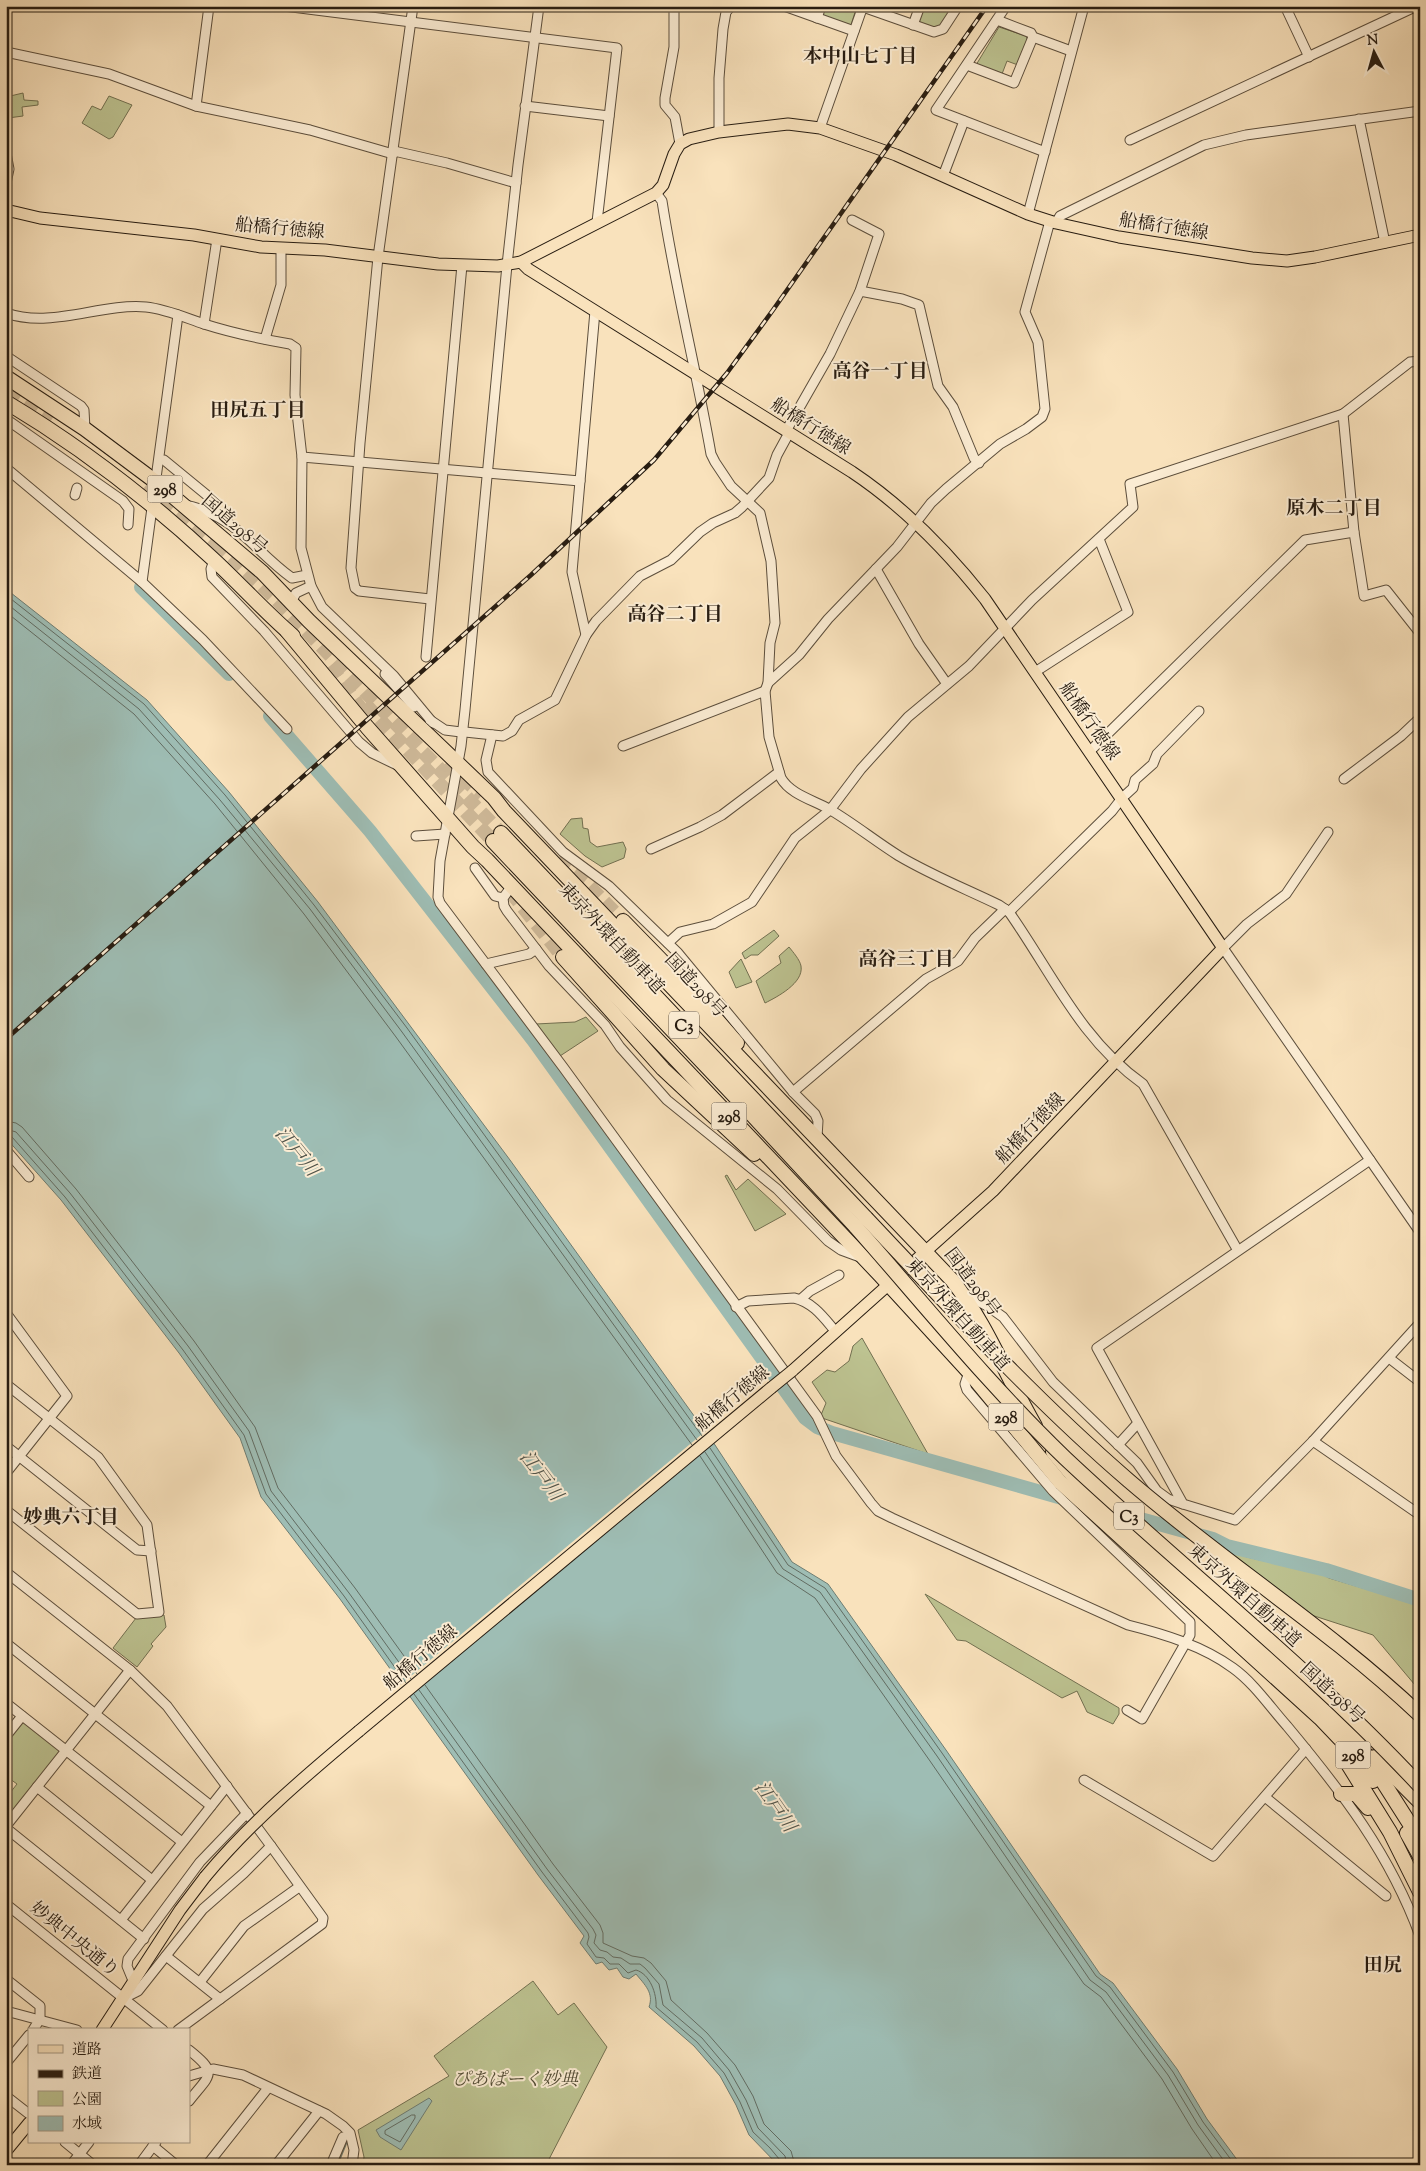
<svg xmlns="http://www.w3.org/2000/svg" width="1426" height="2171" font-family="'Sorts Mill Goudy','Noto Serif JP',serif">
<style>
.green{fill:#bdc391;stroke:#727051}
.water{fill:#9ebdb4;stroke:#6e7d73}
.pier{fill:#f9e2bc}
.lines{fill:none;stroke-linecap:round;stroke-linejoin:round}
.shore{stroke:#626c62;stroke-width:1}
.stream{stroke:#6e7d73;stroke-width:2.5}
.river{stroke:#9ebdb4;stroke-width:14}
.highway-tunnel{stroke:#cfba9a;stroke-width:14;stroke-dasharray:14 7;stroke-linecap:butt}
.minor-casing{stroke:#5c4e3c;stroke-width:11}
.major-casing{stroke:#271c11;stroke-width:13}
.highway-casing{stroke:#271c11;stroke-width:16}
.minor{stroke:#fbecd3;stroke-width:9}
.major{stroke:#f9e2bc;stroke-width:11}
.highway{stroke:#f9e2bc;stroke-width:14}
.rail-casing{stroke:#271c11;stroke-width:4.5}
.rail{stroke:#fbecd3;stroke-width:2.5;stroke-dasharray:8;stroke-linecap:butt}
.major-bridge-casing{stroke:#271c11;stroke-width:13;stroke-linecap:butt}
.highway-bridge-casing{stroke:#271c11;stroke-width:16;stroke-linecap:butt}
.major-bridge{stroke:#f9e2bc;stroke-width:11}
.highway-bridge{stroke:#f9e2bc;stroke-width:14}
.labels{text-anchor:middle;stroke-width:4;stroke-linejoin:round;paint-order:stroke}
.shield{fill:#fbecd3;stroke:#675a4b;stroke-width:1}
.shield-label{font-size:16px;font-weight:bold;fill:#271c11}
.street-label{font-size:18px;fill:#271c11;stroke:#fbecd3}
.park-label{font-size:18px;font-style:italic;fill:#544e37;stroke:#fbecd3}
.neighbourhood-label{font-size:19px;font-weight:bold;fill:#271c11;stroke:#fbecd3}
.water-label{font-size:19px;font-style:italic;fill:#51544a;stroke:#fbecd3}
</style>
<rect width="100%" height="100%" fill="#f9e2bc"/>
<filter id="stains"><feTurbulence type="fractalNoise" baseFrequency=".004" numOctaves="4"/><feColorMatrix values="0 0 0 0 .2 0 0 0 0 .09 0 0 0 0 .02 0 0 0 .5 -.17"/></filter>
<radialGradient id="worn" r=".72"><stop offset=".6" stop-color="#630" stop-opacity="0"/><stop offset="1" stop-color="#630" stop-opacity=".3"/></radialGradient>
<!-- green -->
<g class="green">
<polygon points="825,6 857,6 850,28 821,15"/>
<path d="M923,6H951C951,17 943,25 934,28L920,24L919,16Z"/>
<polygon points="999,27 1026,36 1028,41 1018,65 1007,61 1002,74 976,65"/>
<polygon points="23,93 24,100 38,101 38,105 22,107 23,116 8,118 10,130 6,132 6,97"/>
<polygon points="109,96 132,105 113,137 109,139 82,123 92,106 101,110"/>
<polygon points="582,818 583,828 588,829 590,842 597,847 623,842 626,849 624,858 602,867 585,856 560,834 571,819"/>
<polygon points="774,930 779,936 758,955 751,955 745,959 742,953"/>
<path d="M789,947C793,952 800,960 801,966C804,983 777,997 765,1003L756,981L781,963L779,956Z"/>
<polygon points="741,959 752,982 736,988 729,972"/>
<polygon points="586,1017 598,1031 560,1056 536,1024 575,1022"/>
<polygon points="727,1175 736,1190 748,1179 786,1214 755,1231 725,1176"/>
<polygon points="862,1338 928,1454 822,1418 821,1415 826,1403 812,1382 827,1370 835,1372 849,1361 853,1346"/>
<polygon points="1238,1552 1247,1557 1322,1574 1329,1578 1420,1605 1420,1691 1373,1635 1302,1612 1229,1557 1231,1553"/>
<polygon points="925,1594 1119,1708 1119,1714 1113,1724 1087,1712 1077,1691 1062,1698 966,1641 957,1640"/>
<polygon points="164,1615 166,1627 151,1644 153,1646 137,1667 113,1648 136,1618"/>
<polygon points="25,1721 59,1749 60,1753 6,1819 6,1798 17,1784 6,1776 6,1741 21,1722"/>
<polygon points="533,1981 558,2015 574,2003 607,2047 546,2165 363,2165 364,2157 358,2130 449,2076 434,2056"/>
</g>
<!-- water -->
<g class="water">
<path d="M6,589L147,700L229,792L318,902L510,1160L715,1445L792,1562L828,1584L946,1750L1100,1974L1113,1983L1177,2069L1207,2119L1241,2165H778L749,2135L736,2105L720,2076L694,2046L649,2007C654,1993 645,1985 636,1974L629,1979L623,1977L617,1968L609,1970L602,1962L596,1964L580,1943L584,1936L538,1875L340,1599L261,1497L240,1438L179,1353L61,1200L6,1138Z"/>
<polygon points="429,2098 432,2101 401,2150 380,2137 376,2130"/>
</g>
<!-- pier -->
<polygon class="pier" points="707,1430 714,1440 407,1697 399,1686"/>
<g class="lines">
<!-- shore -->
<g class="shore">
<polyline points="6,595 144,704 225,795 314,905 407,1028 702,1436"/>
<polyline points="6,603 139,709 220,800 310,909 402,1032 697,1440"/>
<polyline points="6,612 134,714 215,804 304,914 396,1037 692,1445"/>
<polyline points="6,1121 16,1123 22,1127 76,1189 194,1341 255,1427 278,1488 355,1588 417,1674"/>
<polyline points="6,1129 16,1132 70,1193 188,1346 249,1431 271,1491 349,1593 411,1679"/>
<polyline points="6,1135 12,1137 65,1197 183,1350 244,1435 266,1494 344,1596 406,1683"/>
<polyline points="710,1448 788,1565 825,1588 942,1753 1096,1976 1110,1987 1173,2072 1203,2122 1235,2165"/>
<polyline points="705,1452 783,1569 820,1592 937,1756 1090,1980 1106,1992 1168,2075 1198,2125 1227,2165"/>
<polyline points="700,1456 777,1573 815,1598 930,1761 1084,1984 1101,1997 1162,2079 1192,2129 1217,2165"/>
<polyline points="425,1685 553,1864 600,1925 603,1933 603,1943 632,1956 644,1958 651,1963 666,1981 671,2000 707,2033 735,2065 753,2096 764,2124 791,2151 795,2165"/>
<polyline points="419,1690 547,1869 593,1929 596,1935 594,1943 600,1950 607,1952 613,1957 621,1958 630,1964 640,1964 645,1968 659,1984 663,2005 702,2038 729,2070 746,2100 758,2128 785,2156 787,2165"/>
<path d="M414,1694L542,1872L588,1933L589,1937L587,1944L596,1957L604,1958L610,1964H619L628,1973L636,1970C650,1974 657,1994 656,2007L697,2042L724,2073L740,2102L753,2132L770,2148L780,2160L781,2165"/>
<polygon points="412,2115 415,2115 415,2118 400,2142 385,2134 385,2131"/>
</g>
<!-- stream -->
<polyline class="stream" points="337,2165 348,2138"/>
<!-- river -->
<g class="river">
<polyline points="141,587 229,674"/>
<polyline points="270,716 370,831 533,1040 805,1418 817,1427 832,1433 1069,1500"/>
<polyline points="1126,1515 1213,1539 1227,1546 1326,1570 1420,1600"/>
</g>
<!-- highway-tunnel -->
<g class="highway-tunnel">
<polyline points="6,393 50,422"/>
<polyline points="143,489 222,556"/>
<polyline points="217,542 274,597 501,833"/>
<polyline points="330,666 366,716"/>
<polyline points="365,704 493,841"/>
<polyline points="446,763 482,795"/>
<polyline points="557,860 589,886 623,921"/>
<polyline points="510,891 563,957"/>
</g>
<defs>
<g id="minor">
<polyline points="284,6 617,48 597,222"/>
<polyline points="413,6 378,257 360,443 351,568 355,588 359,591 430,599"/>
<path d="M539,6L518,165L507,265L465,710L461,746L440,861L438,897L440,903L563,1067L817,1416L836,1456L871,1503L878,1511L892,1518L1128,1625C1164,1634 1203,1646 1233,1668C1254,1683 1270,1707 1287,1726C1342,1792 1390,1854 1420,1936"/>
<polyline points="674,6 674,47 665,98 665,105 675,117 680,144"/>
<polyline points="784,6 854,31"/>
<polyline points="1006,6 936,110 1045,152"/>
<polyline points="1285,6 1309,57"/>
<polyline points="863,7 934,32 943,29 958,6"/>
<polyline points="817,18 821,6"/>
<polyline points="997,20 1031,33 1033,37 1071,51"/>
<polyline points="913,25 920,6"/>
<polyline points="6,52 109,74 196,106 310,130 393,154"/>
<polyline points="967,65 1014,83 1033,37"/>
<polyline points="196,106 209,6"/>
<polyline points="525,106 609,116"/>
<polyline points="1359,119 1385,243"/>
<polyline points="820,128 863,6"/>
<polyline points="719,132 719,78 723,29 726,12 731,6"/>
<polyline points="1130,140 1417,6"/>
<polyline points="394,151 447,163 516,183"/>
<polyline points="6,153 9,169 6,183"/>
<polyline points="943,176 964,121"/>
<path d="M656,193L662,201C675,286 696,369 711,454L715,462L731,486L760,513L771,561L775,623L770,643L768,683L765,691L769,737L781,778C790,794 813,800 829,809C853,823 875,841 899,856C931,875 966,889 999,905L1009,912C1052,973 1080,1039 1143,1084L1237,1249"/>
<polyline points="1028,214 1084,6"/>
<polyline points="1056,223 1060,216 1204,145 1246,135 1420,111"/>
<polyline points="860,291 902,299 919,305 938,386 953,407 974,458 979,463"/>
<path d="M6,313C52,329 100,303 146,307C166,309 186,318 204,324C232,333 261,339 290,344L296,348L295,395L302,457L301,548L311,586L322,607L394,676L433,723"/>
<polyline points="204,324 217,239"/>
<polyline points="265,339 281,285 281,248"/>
<polyline points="6,356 81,406 84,410 85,429"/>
<polyline points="1343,414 1354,532 1364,596 1386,590 1420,633"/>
<polyline points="6,419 123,501 129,509 128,525"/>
<polyline points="786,431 830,354 860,291 879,234 852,220"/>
<polyline points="302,457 580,481"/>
<polyline points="164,460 214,501 217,515"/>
<polyline points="6,468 142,582 203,640 287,729"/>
<polyline points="75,495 77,488"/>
<path d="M185,505C237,516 252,549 292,578L307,575"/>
<polyline points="214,560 211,569 212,577 264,631 359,742 372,753 397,765"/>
<polyline points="876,569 919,644 947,684"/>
<polyline points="142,582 178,315"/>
<polyline points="291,602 296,593 311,586"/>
<polyline points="586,635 572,572 595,311"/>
<polyline points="426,657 462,265"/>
<polyline points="1035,672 1128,612 1099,539"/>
<polyline points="385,674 414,707"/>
<polyline points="768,683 799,655 828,619 897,547 931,503 946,489 1000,444 1026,429 1042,417 1045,409 1038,342 1025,312 1050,221"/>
<polyline points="430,720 445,730 461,732"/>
<polyline points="465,732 503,736 512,731 519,720 555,700 586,635 596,621 640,576 671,560 700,532 713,523 735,513 742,507 769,478 777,455 789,433"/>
<polyline points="492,735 486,760 488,772 563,852 609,886 678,953 793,1092 815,1114 818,1121 817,1138"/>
<polyline points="623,746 765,691"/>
<polyline points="1090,751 1305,540 1354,532"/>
<polyline points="1344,779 1401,736 1420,718"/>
<polyline points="1328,832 1286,894 1247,924 1223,948 1420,1232"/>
<polyline points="416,836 445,834"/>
<polyline points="651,849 700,827 722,815 779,772"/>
<polyline points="475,868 495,896 503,898"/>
<polyline points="512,886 503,898 504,906 507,911 549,966 605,1025 620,1047 667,1100 777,1189 828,1241 841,1250 860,1257"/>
<polyline points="1009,912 1112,811 1122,798 1133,788 1135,780 1153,764 1157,754 1199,711"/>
<polyline points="668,943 680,932 713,924 752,902 795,838 830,810 861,769 908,717 969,666 1032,600 1133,507 1130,484 1343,414 1410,362 1420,361"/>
<polyline points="486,964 529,954 536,949"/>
<polyline points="793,1092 926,979 958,961 975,938 1005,909"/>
<polyline points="6,1150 29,1177"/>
<polyline points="1370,1160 1097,1348 1183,1504 1235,1520 1313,1441 1420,1323"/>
<polyline points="963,1293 989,1307 1003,1317 1053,1382 1137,1463 1157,1491 1168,1499 1183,1504"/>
<polyline points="801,1299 810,1291 839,1275"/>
<path d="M736,1307L748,1301L794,1298C813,1302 824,1318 836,1332"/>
<polyline points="6,1313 67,1396 6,1473"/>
<polyline points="1389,1358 1420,1382"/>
<polyline points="969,1372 965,1384 967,1390 1053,1491 1190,1622 1190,1635 1142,1719 1127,1710"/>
<polyline points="6,1384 98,1457 147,1525 159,1612 137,1614 6,1510"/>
<polyline points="1313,1441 1420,1515"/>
<polyline points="1118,1445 1138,1423"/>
<polyline points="6,1446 137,1550 151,1551"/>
<polyline points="6,1572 130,1670 167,1706 271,1846 323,1918 322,1924 178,2030"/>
<polyline points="6,1643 211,1806"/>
<polyline points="6,1703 182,1842"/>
<polyline points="6,1736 22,1716"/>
<polyline points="1084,1780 1213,1856 1306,1749"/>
<polyline points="37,1787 152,1880"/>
<polyline points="1265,1797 1386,1896"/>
<polyline points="6,1826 130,1670"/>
<polyline points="6,1828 144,1939"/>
<polyline points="6,1904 163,2030"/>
<polyline points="121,1920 227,1786"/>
<polyline points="166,1956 220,1999"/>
<polyline points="6,1979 40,2006 40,2019 33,2030"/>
<polyline points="200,1982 244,1926 299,1887"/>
<polyline points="134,1983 127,1966 128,1959 200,1862 247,1813"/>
<polyline points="124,1998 138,1991 203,1909 244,1873 271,1846"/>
<polyline points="6,2011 77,2030"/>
<path d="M189,2050C219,2074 210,2074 189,2101"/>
<polyline points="6,2063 29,2035"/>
<polyline points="189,2076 213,2069 243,2075 326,2114 343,2126 350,2133 354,2150 352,2165"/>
<polyline points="6,2096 29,2114"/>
<polyline points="65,2142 93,2165"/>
<polyline points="153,2146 176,2165"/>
<polyline points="71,2165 89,2142"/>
<polyline points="139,2165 156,2142"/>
<polyline points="207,2165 268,2088"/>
<polyline points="276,2165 319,2111"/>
<polyline points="331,2165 343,2137"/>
</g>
<g id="major">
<polyline points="6,210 40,218 194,235 261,247 325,250 438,264 498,266 521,262 656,193 663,185 674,154 680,144 689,139 719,132 788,124 820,128 896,155 1028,214 1056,223 1119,237 1252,258 1287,261 1315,257 1420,235"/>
<path d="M521,262L528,269L852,472C903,506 947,551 985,599L1223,948L993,1191L792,1371"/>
<polyline points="359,1731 771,1388"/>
<polyline points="102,2030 180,1910 205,1877"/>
<polyline points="6,2151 29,2123"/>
</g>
<g id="highway">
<path d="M6,377L85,429L156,482L262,572L309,621L494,798L504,811L952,1280C988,1326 1006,1376 1035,1426"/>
<path d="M6,402C81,447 150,500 214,560C241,585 265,612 293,636"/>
<polyline points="287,631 367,727 473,847 487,860 880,1275 969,1372 1060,1482 1320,1718 1341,1740 1373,1781"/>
<polyline points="501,833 866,1218"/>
<polyline points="493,841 744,1106 856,1227"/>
<polyline points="623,921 697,997 737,1043"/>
<polyline points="563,957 663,1069 754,1154"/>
<polyline points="1053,1452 1079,1483 1119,1523 1317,1702 1359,1744 1420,1840"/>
<polyline points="1343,1756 1390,1832 1420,1892"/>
<polyline points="1375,1757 1420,1802"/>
<polyline points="1341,1794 1356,1794 1368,1808"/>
<polyline points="1407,1833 1420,1856"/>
</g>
</defs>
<!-- minor casing -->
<use href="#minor" class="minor-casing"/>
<!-- major casing -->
<use href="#major" class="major-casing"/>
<!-- highway casing -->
<use href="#highway" class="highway-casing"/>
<!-- minor -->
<use href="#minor" class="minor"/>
<!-- major -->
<use href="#major" class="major"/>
<!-- highway -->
<use href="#highway" class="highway"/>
<defs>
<polyline id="rail" points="6,1039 531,575 654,460 727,373 773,310 987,6"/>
</defs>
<!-- rail casing -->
<use href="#rail" class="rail-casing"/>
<!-- rail -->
<use href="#rail" class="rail"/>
<defs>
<g id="major-bridge">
<polyline points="771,1388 792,1371"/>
<path d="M205,1877C251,1822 304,1777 359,1731"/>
</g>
<g id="highway-bridge">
<path d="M866,1218C951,1308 1034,1399 1128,1480C1223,1562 1329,1629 1420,1715"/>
<path d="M856,1227C924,1304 990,1386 1065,1458C1182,1568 1310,1668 1420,1786"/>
</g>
</defs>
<!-- major-bridge casing -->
<use href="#major-bridge" class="major-bridge-casing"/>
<!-- highway-bridge casing -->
<use href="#highway-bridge" class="highway-bridge-casing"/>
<!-- major-bridge -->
<use href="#major-bridge" class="major-bridge"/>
<!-- highway-bridge -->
<use href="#highway-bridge" class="highway-bridge"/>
</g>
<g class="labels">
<!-- shield labels -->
<g class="shield">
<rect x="147.5" y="475.5" width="35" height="27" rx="4"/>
<rect x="669" y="1011.5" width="30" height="27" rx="4"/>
<rect x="711.5" y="1102.5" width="35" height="27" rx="4"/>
<rect x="988.5" y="1403.5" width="35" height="27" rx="4"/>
<rect x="1114" y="1502.5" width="30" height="27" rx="4"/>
<rect x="1335.5" y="1741.5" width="35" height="27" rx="4"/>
</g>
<g class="shield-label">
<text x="165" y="495">298</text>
<text x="684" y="1031">C3</text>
<text x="729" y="1122">298</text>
<text x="1006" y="1423">298</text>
<text x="1129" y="1522">C3</text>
<text x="1353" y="1761">298</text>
</g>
<!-- street labels -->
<g class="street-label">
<text transform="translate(1164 226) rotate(9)" y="6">船橋行徳線</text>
<text transform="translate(280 228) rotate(5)" y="6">船橋行徳線</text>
<text transform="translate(811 426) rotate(32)" y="6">船橋行徳線</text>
<text transform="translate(235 524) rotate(41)" y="6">国道298号</text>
<text transform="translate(1090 721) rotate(55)" y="6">船橋行徳線</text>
<text transform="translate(612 938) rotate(47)" y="6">東京外環自動車道</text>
<text transform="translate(696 985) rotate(47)" y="6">国道298号</text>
<text transform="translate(1030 1128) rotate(-46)" y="6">船橋行徳線</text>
<text transform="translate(973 1282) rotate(53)" y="6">国道298号</text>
<text transform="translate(958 1314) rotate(48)" y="6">東京外環自動車道</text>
<text transform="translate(732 1398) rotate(-40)" y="6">船橋行徳線</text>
<text transform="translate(1245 1595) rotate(42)" y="6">東京外環自動車道</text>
<text transform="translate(420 1657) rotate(-40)" y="6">船橋行徳線</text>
<text transform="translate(1333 1693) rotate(43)" y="6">国道298号</text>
<text transform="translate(75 1939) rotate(39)" y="6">妙典中央通り</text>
</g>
<!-- park labels -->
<g class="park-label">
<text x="515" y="2085">ぴあぱーく妙典</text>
</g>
<!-- neighbourhood labels -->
<g class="neighbourhood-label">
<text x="860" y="62">本中山七丁目</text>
<text x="880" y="377">高谷一丁目</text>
<text x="258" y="416">田尻五丁目</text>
<text x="1334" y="514">原木二丁目</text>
<text x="675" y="620">高谷二丁目</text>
<text x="906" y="965">高谷三丁目</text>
<text x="71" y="1523">妙典六丁目</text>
<text x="1383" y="1971">田尻</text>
</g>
<!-- water labels -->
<g class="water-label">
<text transform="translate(298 1151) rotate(51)" y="7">江戸川</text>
<text transform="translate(542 1475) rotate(53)" y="7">江戸川</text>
<text transform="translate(776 1806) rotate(55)" y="7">江戸川</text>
</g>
</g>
<!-- margin -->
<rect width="1426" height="2171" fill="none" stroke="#f9e2bc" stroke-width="25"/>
<rect x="8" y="8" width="1411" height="2156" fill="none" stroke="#271c11" stroke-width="2.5"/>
<rect x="12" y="12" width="1401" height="2146" fill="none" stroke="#271c11"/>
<!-- legend -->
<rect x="28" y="2028" width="162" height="115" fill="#fbecd3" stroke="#a69985"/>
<rect x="38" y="2045" width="25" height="8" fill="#f9e2bc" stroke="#a69985"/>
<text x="72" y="2054" font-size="15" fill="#271c11">道路</text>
<rect x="38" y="2070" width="25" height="8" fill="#271c11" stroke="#a69985"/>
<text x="72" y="2078" font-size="15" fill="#271c11">鉄道</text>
<rect x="38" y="2091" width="25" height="15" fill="#bdc391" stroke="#a69985"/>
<text x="72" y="2104" font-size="15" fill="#271c11">公園</text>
<rect x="38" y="2116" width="25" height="15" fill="#9ebdb4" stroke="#a69985"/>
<text x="72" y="2128" font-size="15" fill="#271c11">水域</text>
<!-- north arrow -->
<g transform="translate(1374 52) rotate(354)" stroke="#fbecd3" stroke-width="4" paint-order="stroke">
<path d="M0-4L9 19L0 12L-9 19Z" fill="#271c11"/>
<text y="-8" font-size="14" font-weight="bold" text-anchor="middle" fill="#271c11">N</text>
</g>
<rect width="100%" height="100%" filter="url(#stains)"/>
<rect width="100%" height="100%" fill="url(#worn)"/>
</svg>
